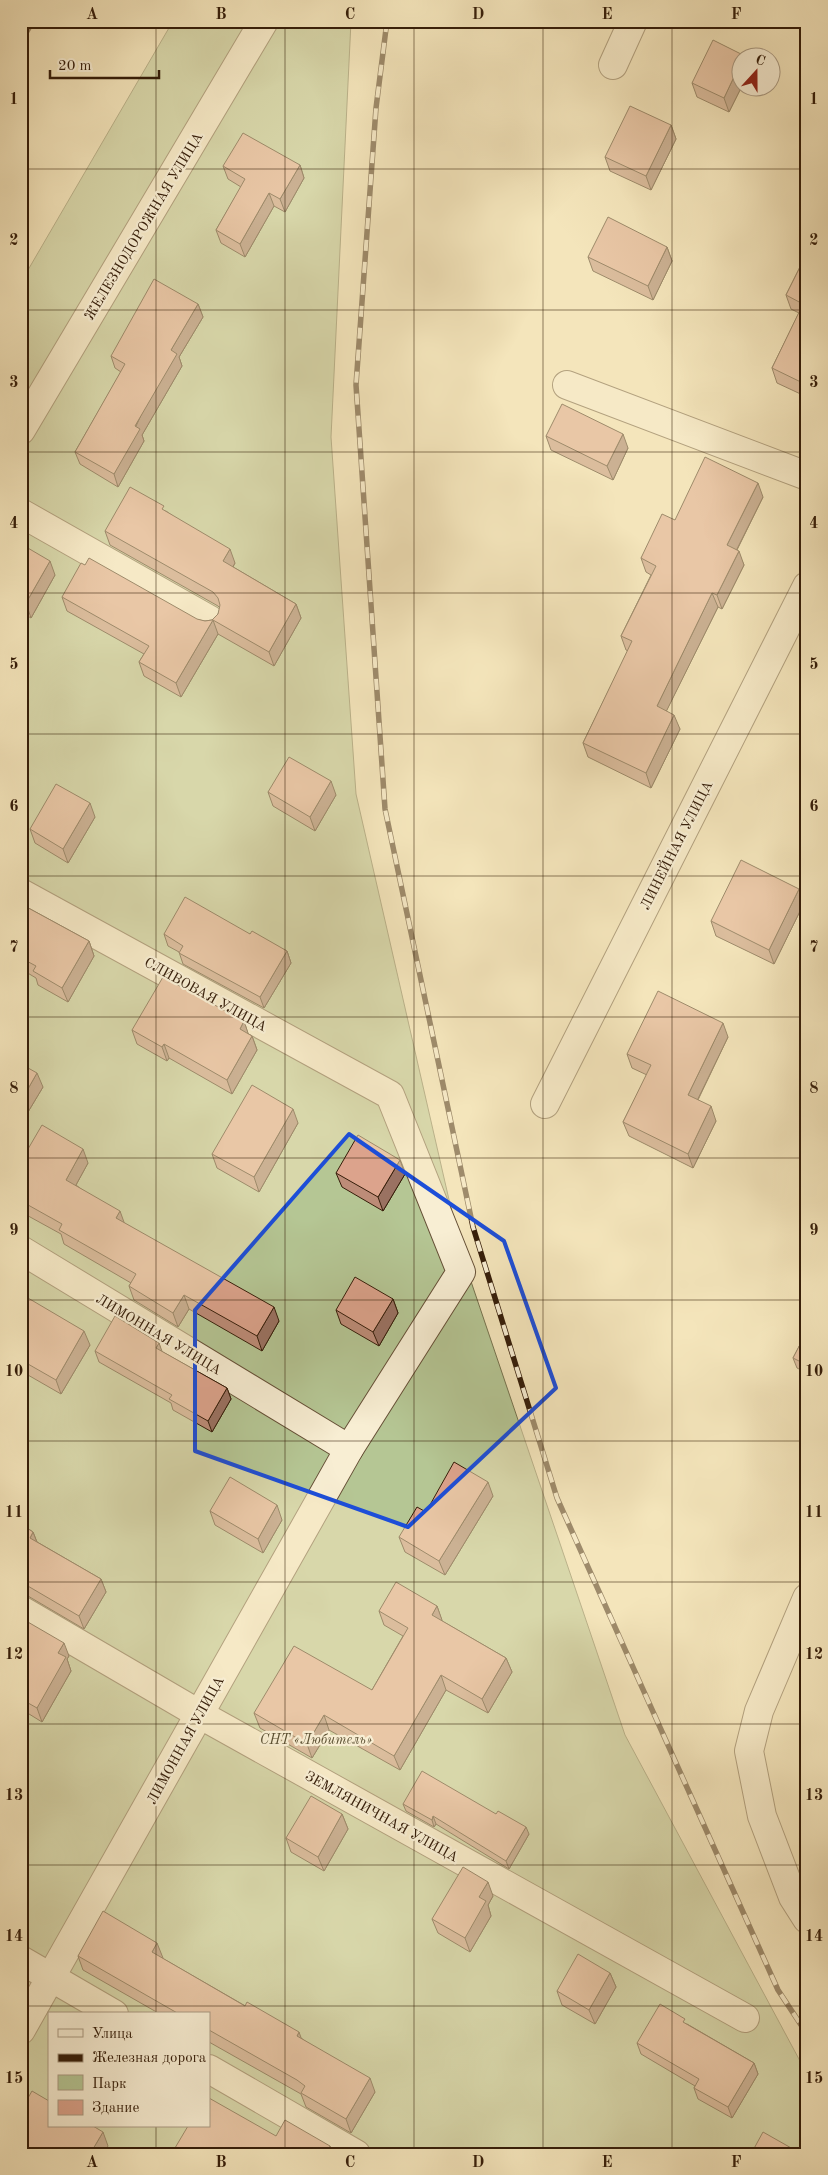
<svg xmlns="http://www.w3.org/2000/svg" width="828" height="2175" font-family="'Old Standard TT',serif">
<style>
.green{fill:#b5c694;stroke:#75724e;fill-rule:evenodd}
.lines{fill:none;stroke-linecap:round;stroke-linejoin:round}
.minor-casing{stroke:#654f36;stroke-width:30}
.minor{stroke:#f8eed3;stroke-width:28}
.rail-casing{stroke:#351d09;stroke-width:5.5}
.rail{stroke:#f8eed3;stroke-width:4;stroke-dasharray:11;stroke-linecap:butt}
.wall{fill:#bd8c78;stroke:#351d09}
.shaded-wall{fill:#9a7262;stroke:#351d09}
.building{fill:#dca38c;stroke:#351d09}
.marked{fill:none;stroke:#1d4ed8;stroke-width:4;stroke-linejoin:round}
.grid{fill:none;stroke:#351d09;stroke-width:1;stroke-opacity:0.55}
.labels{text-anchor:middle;stroke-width:4.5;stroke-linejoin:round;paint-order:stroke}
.street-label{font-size:14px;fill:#351d09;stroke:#f8eed3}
.park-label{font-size:14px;font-style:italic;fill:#5b5033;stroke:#f8eed3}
.neatline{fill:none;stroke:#351d09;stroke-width:2}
.grid-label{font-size:16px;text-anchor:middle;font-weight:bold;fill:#351d09}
</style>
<rect width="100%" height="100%" fill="#f4e5bb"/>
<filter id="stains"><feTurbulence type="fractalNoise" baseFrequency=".004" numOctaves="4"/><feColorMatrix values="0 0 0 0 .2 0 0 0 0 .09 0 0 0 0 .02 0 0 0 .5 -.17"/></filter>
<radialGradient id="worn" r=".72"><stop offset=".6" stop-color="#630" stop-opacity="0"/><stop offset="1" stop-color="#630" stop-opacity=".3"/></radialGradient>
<!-- green -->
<path class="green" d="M173,21H351L331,437L356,794L461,1252L625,1735L807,2074V2154H21V282ZM49,2014H209V2126H49Z"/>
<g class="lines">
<defs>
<g id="minor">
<polyline points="613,65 633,21"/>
<polyline points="567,385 807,476"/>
<polyline points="21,430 264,21"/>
<polyline points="21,513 210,620"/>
<polyline points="21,893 390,1095 461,1272 349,1449 21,2030"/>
<polyline points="545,1104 807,586"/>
<polyline points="21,1250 349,1449"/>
<polyline points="807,1598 759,1711 749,1751 762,1816 793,1897 807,1919"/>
<polyline points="21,1610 199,1714 745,2018"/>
<polyline points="21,1960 114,2014"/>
<polyline points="209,2069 356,2154"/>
</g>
</defs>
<!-- minor casing -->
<use href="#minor" class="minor-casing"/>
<!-- minor -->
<use href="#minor" class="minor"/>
<defs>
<g id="rail">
<polyline points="387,21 376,108 356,385 385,809 473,1227 557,1498 778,1990 807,2034"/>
<polyline points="21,41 33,21"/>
</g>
</defs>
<!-- rail casing -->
<use href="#rail" class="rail-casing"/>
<!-- rail -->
<use href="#rail" class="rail"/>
</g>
<!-- wall -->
<g class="wall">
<polygon points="692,83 740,88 741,88 729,112 697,97"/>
<polygon points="671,125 676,139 651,190 610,171 605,157"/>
<polygon points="300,165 304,178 285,212 274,206 245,257 221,243 216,230 241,187 228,179 223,166"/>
<polygon points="667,247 672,261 653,300 593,271 588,257"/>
<polygon points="807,253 807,397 777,383 772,368 799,313 791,309 786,295"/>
<polygon points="198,304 203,317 179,357 182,366 142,435 144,441 118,487 80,464 75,452 121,372 115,368 111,356"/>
<polygon points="546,436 628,448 613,480 551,450"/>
<polygon points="763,497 737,550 744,565 722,609 718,607 666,711 680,729 651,788 588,757 583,743 628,651 626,650 621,636 651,575 646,572 641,558 675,520"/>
<polygon points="166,511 235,563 233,567 296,604 301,618 274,666 218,634 181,697 144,676 139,662 144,654 67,611 62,597 205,621 212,620 218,614 220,608 218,606 110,545 105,531"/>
<polygon points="21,544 55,575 31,618 21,612"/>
<polygon points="268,792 336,795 315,831 273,806"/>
<polygon points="95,817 68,863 35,843 30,829"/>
<polygon points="804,903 774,964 716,936 711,921"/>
<polygon points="21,904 89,941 94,956 68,1002 38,985 36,978 21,969"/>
<polygon points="164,934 250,934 287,951 291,963 264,1008 183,964 179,952 168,946"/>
<polygon points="244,1021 248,1034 252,1036 257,1050 232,1094 169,1058 167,1061 137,1044 132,1030"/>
<polygon points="728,1037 698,1100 716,1121 693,1168 629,1136 623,1122 647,1075 632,1068 627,1054"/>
<polygon points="21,1064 43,1087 25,1117 21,1115"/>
<polygon points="298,1123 259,1192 217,1168 212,1154"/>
<polygon points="400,1160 405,1174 383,1211 342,1187 336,1173"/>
<polygon points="21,1161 88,1163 76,1185 124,1223 279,1321 262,1351 189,1309 178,1327 134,1300 129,1286 131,1283 64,1244 61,1234 21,1212"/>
<polygon points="393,1299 398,1313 379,1346 341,1324 336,1310"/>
<polygon points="21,1310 90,1345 61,1394 21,1371"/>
<polygon points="807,1331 807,1373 797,1368 793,1358"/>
<polygon points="159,1343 161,1351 227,1388 231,1399 212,1432 173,1410 171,1403 99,1362 95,1351"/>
<polygon points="493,1496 445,1575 405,1552 399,1537 426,1512"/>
<polygon points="210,1511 282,1520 263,1553 215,1525"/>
<polygon points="21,1524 33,1532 37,1542 101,1579 106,1592 84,1629 28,1596 21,1595"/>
<polygon points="437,1606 442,1621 506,1658 512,1672 488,1713 446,1690 400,1770 329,1730 312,1758 260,1728 254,1713 372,1690 403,1636 384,1625 379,1611"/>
<polygon points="21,1618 69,1656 67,1659 71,1671 42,1722 21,1709"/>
<polygon points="403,1804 529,1834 509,1869 436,1824 434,1827 406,1811"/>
<polygon points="342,1814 348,1829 324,1871 291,1852 286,1838"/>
<polygon points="493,1896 488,1905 491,1916 470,1952 438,1933 432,1919"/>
<polygon points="78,1956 163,1958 162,1958 301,2038 375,2092 351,2133 306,2107 301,2094 209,2042 209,2014 160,2014 83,1970"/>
<polygon points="610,1973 616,1987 595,2024 562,2005 557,1991"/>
<polygon points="687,2024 754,2063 758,2074 732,2118 698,2099 694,2088 695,2086 641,2054 637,2043"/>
</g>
<!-- shaded-wall -->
<g class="shaded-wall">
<polygon points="740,64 740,88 741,88 729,112 724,98"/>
<polygon points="671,125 676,139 651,190 646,176"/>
<polygon points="300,165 304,178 285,212 280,199"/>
<polygon points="269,193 274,206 245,257 240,244"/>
<polygon points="667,247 672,261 653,300 648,286"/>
<polygon points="198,304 203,317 179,357 182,366 142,435 144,441 118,487 114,474 171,350"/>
<polygon points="623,434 628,448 613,480 607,466"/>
<polygon points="758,483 763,497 732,559 727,545"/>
<polygon points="230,549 235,563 228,575 223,561"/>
<polygon points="739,551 744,565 722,609 717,595"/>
<polygon points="50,561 55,575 31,618 26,603"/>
<polygon points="712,593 718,607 662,720 657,706"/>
<polygon points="296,604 301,618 274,666 269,652"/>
<polygon points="213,620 218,634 181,697 176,683"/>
<polygon points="674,715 680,729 651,788 646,773"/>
<polygon points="331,781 336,795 315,831 310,817"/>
<polygon points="90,803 95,817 68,863 63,849"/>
<polygon points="799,889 804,903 774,964 769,950"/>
<polygon points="89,941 94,956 68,1002 62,988"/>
<polygon points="287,951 291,963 264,1008 260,997"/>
<polygon points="244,1021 249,1036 240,1029"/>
<polygon points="723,1023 728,1037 693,1109 688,1095"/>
<polygon points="252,1036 257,1050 232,1094 227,1080"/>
<polygon points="164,1044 169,1058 167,1061 162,1047"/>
<polygon points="37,1073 43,1087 25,1117 21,1106 21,1101"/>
<polygon points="711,1106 716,1121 693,1168 688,1154"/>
<polygon points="293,1109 298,1123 259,1192 254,1177"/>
<polygon points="83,1149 88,1163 71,1194 66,1180"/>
<polygon points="400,1160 405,1174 383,1211 378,1197"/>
<polygon points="120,1211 125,1225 116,1218"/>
<polygon points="184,1295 189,1309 178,1327 173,1313"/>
<polygon points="393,1299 398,1313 379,1346 373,1332"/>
<polygon points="274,1307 279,1321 262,1351 257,1336"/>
<polygon points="84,1331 90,1345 61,1394 56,1380"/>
<polygon points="159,1343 163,1354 156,1348"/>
<polygon points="227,1388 231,1399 212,1432 208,1421"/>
<polygon points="488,1482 493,1496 445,1575 439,1561"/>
<polygon points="277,1505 282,1520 263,1553 258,1539"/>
<polygon points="33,1532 38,1545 30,1538"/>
<polygon points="101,1579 106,1592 84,1629 79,1616"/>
<polygon points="437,1606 442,1620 437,1629 432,1615"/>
<polygon points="64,1643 69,1656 67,1659 71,1671 42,1722 37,1708 58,1653"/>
<polygon points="506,1658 512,1672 488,1713 482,1699"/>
<polygon points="441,1675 446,1690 400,1770 394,1756"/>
<polygon points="324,1715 329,1730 312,1758 307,1744"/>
<polygon points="342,1814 348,1829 324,1871 318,1857"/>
<polygon points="433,1816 436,1824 434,1827 432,1820"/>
<polygon points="526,1827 529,1834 509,1869 506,1861"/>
<polygon points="488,1882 493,1896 488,1905 491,1916 470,1952 465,1938 479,1897"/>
<polygon points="157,1943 163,1958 157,1966 152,1952"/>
<polygon points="610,1973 616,1987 595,2024 589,2010"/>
<polygon points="299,2032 304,2046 297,2036"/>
<polygon points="754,2063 758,2074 732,2118 728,2107"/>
<polygon points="370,2078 375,2092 351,2133 346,2119"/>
<polygon points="103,2132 108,2146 103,2154 90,2154"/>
<polygon points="330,2146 333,2154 326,2154"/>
<polygon points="793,2149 795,2154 790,2154"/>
</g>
<!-- building -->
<g class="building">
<polygon points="713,40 745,56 744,58 740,58 740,64 724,98 692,83"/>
<polygon points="630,106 671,125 646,176 605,157"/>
<polygon points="243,133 300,165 280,199 269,193 240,244 216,230 245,179 223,166"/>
<polygon points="608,217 667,247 648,286 588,257"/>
<polygon points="807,253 807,385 772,368 803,304 786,295"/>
<polygon points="154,279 198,304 171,350 177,354 135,426 140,429 114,474 75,452 125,364 111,356"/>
<polygon points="562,404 623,434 607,466 546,436"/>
<polygon points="705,457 758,483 727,545 739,551 717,595 712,593 657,706 674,715 646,773 583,743 632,641 621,636 656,566 641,558 662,514 675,520"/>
<polygon points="130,487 164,506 162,509 230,549 223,561 296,604 269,652 213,620 176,683 139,662 149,646 62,597 81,563 85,565 89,558 197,619 205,621 212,620 218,614 220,605 218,598 213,592 105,531"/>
<polygon points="21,544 50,561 26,603 21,601"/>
<polygon points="289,757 331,781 310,817 268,792"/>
<polygon points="56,784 90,803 63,849 30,829"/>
<polygon points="741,860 799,889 769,950 711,921"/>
<polygon points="185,897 250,934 252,931 287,951 260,997 179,953 183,946 164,934"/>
<polygon points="21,904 89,941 62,988 33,971 36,966 21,958"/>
<polygon points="163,977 244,1021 240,1029 252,1036 227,1080 164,1044 162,1047 132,1030"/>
<polygon points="658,991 723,1023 688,1095 711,1106 688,1154 623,1122 651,1065 627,1054"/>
<polygon points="21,1064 37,1073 21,1101"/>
<polygon points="252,1085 293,1109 254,1177 212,1154"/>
<polygon points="42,1125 83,1149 66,1180 120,1211 116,1218 274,1307 257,1336 184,1295 173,1313 129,1286 136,1274 59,1230 62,1224 21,1201 21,1161"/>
<polygon points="358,1135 400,1160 378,1197 336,1173"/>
<polygon points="355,1277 393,1299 373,1332 336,1310"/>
<polygon points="28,1298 84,1331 56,1380 21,1360 21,1310"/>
<polygon points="115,1316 159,1343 156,1348 227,1388 208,1421 169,1399 172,1395 95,1351"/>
<polygon points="807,1331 807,1365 793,1358"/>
<polygon points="454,1462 488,1482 439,1561 399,1537 417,1507 426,1512"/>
<polygon points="230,1477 277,1505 258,1539 210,1511"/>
<polygon points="21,1524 33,1532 30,1538 101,1579 79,1616 21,1582"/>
<polygon points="396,1582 437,1606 432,1615 506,1658 482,1699 441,1675 394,1756 324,1715 307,1744 254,1713 294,1646 372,1690 408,1628 379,1611"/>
<polygon points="21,1618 64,1643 58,1653 66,1657 37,1708 21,1699"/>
<polygon points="422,1771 496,1814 498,1811 526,1827 506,1861 433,1816 432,1820 403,1804"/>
<polygon points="311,1796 342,1814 318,1857 286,1838"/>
<polygon points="463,1867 488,1882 479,1897 486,1901 465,1938 432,1919"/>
<polygon points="103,1911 157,1943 152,1952 245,2006 247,2002 299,2032 297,2036 370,2078 346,2119 301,2093 305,2086 297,2080 209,2030 209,2014 179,2014 78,1956"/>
<polygon points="578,1954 610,1973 589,2010 557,1991"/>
<polygon points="660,2004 685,2019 683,2022 754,2063 728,2107 694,2088 699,2079 637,2043"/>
<polygon points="32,2091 49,2101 49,2126 93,2126 103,2132 90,2154 21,2154 21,2110"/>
<polygon points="209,2098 276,2136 285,2120 330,2146 326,2154 174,2154 172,2153 188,2126 209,2126"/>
<polygon points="763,2132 793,2149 790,2154 751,2154"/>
</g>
<!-- marked area -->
<path d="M0 0H828V2175H0ZM349,1134L504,1241L556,1388L408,1527L195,1451V1310Z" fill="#f4e5bb" fill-opacity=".55" fill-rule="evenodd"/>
<path class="marked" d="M349,1134L504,1241L556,1388L408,1527L195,1451V1310Z"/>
<!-- grid -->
<path class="grid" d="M156,21V2014M285,21V2154M414,21V2154M543,21V2154M672,21V2154M21,169H807M21,310H807M21,452H807M21,593H807M21,734H807M21,876H807M21,1017H807M21,1158H807M21,1300H807M21,1441H807M21,1582H807M21,1724H807M21,1865H807M21,2006H807M156,2126V2154"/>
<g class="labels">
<!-- street labels -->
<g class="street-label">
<text transform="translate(143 226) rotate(-59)" y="5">ЖЕЛЕЗНОДОРОЖНАЯ УЛИЦА</text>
<text transform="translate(676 845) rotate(-63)" y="5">ЛИНЕЙНАЯ УЛИЦА</text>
<text transform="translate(206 994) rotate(29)" y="5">СЛИВОВАЯ УЛИЦА</text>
<text transform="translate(159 1334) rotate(31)" y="5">ЛИМОННАЯ УЛИЦА</text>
<text transform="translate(185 1740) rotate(-61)" y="5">ЛИМОННАЯ УЛИЦА</text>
<text transform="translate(382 1816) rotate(29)" y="5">ЗЕМЛЯНИЧНАЯ УЛИЦА</text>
</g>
<!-- park labels -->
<g class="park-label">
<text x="316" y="1744">СНТ «Любитель»</text>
</g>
</g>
<!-- margin -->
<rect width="828" height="2175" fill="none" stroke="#f4e5bb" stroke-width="55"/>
<!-- legend -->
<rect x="48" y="2012" width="162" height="115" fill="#f8eed3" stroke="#aa9a82"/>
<rect x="58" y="2029" width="25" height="8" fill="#f8eed3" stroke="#aa9a82"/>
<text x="92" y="2038" font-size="15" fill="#351d09">Улица</text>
<rect x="58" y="2054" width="25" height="8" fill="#351d09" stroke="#aa9a82"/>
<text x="92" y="2062" font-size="15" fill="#351d09">Железная дорога</text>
<rect x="58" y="2075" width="25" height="15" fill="#b5c694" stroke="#aa9a82"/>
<text x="92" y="2088" font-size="15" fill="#351d09">Парк</text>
<rect x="58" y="2100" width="25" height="15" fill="#dca38c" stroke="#aa9a82"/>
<text x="92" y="2112" font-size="15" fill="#351d09">Здание</text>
<!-- north arrow -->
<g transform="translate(756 72) rotate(21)"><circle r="24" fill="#f8eed3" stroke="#aa9a82"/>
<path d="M0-4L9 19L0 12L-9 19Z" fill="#8f2418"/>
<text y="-8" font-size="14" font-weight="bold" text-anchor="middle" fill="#351d09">С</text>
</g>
<!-- scale -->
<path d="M50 70v8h109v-8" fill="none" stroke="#351d09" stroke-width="2.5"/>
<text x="58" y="70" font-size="15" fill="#351d09" stroke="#f8eed3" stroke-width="4" paint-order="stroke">20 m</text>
<rect x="28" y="28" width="772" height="2120" class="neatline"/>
<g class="grid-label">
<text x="92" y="19">A</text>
<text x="221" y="19">B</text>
<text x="350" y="19">C</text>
<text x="478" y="19">D</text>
<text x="607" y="19">E</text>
<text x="736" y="19">F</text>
<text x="14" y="104">1</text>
<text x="814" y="104">1</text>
<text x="14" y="245">2</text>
<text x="814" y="245">2</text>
<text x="14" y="387">3</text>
<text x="814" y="387">3</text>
<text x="14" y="528">4</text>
<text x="814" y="528">4</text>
<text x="14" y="669">5</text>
<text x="814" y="669">5</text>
<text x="14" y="811">6</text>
<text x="814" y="811">6</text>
<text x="14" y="952">7</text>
<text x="814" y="952">7</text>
<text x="14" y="1093">8</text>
<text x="814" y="1093">8</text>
<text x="14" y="1235">9</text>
<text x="814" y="1235">9</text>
<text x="14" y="1376">10</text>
<text x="814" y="1376">10</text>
<text x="14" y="1517">11</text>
<text x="814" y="1517">11</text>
<text x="14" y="1659">12</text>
<text x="814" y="1659">12</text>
<text x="14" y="1800">13</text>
<text x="814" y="1800">13</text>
<text x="14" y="1941">14</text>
<text x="814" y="1941">14</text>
<text x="14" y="2083">15</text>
<text x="814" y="2083">15</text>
<text x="92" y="2167">A</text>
<text x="221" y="2167">B</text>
<text x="350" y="2167">C</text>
<text x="478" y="2167">D</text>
<text x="607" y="2167">E</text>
<text x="736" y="2167">F</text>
</g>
<rect width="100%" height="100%" filter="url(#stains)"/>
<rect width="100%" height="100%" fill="url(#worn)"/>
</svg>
